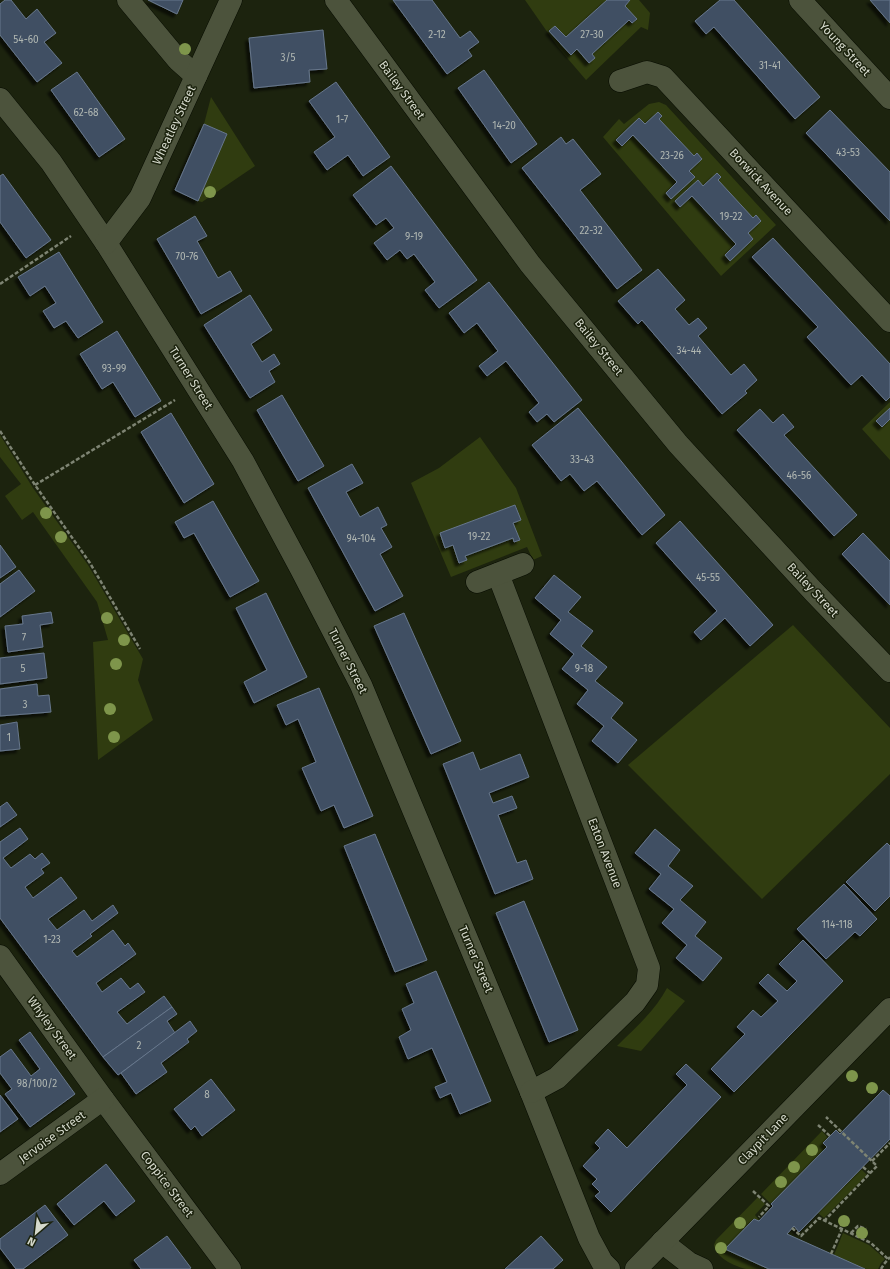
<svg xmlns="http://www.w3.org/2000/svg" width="890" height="1269" font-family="'Fira Sans',sans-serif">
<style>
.green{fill:#303c10;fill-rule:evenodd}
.building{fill:#415064;stroke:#67778c;filter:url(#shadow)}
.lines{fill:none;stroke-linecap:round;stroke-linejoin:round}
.minor-casing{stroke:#070c00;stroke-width:23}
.tertiary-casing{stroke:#070c00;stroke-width:23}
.path{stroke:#7e8473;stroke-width:2.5;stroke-dasharray:4 2;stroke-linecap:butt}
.minor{stroke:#4c533c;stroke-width:22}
.tertiary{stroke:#4c533c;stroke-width:22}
.tree{fill:#7e954b}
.labels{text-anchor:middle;stroke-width:3;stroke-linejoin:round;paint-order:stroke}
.number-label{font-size:10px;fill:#b0b7b2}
.street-label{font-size:12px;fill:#d5d9cc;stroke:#1c230e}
</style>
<defs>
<filter id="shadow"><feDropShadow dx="-3.5" dy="3.5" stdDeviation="1" flood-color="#0009"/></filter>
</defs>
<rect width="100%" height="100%" fill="#1c230e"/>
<!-- green -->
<g class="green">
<polygon points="525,0 607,0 566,37 555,26 550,31 570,54 577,49 589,63 594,58 592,54 629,20 633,23 637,20 625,6 630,0 639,0 650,13 648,30 641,27 586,80 557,46"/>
<polygon points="211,97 255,166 202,202 198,201 227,134 204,124"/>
<path d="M659,102L666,105L776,225L721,276L603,137L619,119L624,124L649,104ZM658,112L662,116L659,119L694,156L697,153L702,158L689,171L695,177L672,198L677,182L633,135L622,145L616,140L639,118L645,124ZM717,173L721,177L718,180L753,218L756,215L761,220L748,233L753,239L730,260L725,255L736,244L692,196L680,207L675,201L698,180L703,186Z"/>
<polygon points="890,402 890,408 882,427 890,419 890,460 862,429"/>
<polygon points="0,435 33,488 88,565 143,659 138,680 153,720 98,760 93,642 108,640 97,602 33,512 22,520 5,496 21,484 0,457"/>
<path d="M480,437L516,488L542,556L533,560L527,547L451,577L411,483L439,468ZM516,505L521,520L513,523L520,540L514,542L513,538L465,556L459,562L453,545L445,548L440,533Z"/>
<polygon points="793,625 890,728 890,774 762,899 628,765"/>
<path d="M667,988L685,1001L641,1051L617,1046C635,1028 655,1011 667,988Z"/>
<polygon points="822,1131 828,1138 823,1143 827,1147 771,1204 761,1194"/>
<polygon points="861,1169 867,1175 824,1218 818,1213"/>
<path d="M758,1197L765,1204L755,1215L759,1220L753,1219L726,1249L769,1269C762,1269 753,1269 746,1269C734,1266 716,1258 714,1245L716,1240Z"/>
<polygon points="843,1233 869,1245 885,1259 881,1263 878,1269 865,1269 834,1255"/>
</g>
<!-- building -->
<g class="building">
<polygon points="5,0 11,0 26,19 37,9 56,33 44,42 62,63 37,82 0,35 0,4"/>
<polygon points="148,0 183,0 177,14"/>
<polygon points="393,0 432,0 460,38 470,31 479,42 468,50 472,56 447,74"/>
<polygon points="607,0 630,0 625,6 637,19 632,23 629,20 592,54 595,58 589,63 577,49 571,55 549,31 555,26 566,37"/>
<polygon points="720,0 734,0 820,97 795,119 714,27 706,34 695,21"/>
<polygon points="870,0 890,0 890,23"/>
<polygon points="323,30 327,69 309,70 310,82 254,88 249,38"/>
<polygon points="484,70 537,144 511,163 458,88"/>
<polygon points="77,72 125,139 99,157 51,90"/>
<polygon points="336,82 390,157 363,176 348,155 327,170 314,152 335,137 309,101"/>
<polygon points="830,110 890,172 890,221 806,133"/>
<polygon points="658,112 662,116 659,119 694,156 697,153 702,159 689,171 695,177 671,199 666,193 677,182 633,135 622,146 616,140 639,118 645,124"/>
<polygon points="204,124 227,134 198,201 175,190"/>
<polygon points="561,137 566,144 573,139 601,174 580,190 642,270 617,289 522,168"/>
<polygon points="391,166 477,280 439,308 425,290 435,282 414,254 407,259 400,250 387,260 374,243 394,228 386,218 376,225 353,195"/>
<polygon points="717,173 721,177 718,180 753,218 756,215 761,221 748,233 753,239 730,261 725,255 736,244 692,196 680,207 675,201 698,180 703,186"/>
<polygon points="3,174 51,240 26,258 0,222 0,176"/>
<polygon points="195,216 207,236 197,241 218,278 230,271 242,291 201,314 157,239"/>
<polygon points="773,238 890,364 890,397 886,401 862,375 851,385 807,337 818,327 752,257"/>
<polygon points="59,252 103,322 78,338 66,321 54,328 43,311 56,303 45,286 30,296 18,277"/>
<polygon points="658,269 685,300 675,309 689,325 698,318 707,328 698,336 731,375 744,364 757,380 745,391 747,393 722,414 642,320 638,324 618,301"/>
<polygon points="489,282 582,400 554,422 547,414 537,422 529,412 539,403 506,361 487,376 479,366 498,351 477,323 464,333 449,313"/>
<polygon points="250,295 272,330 251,344 262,362 274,354 280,364 269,371 275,382 250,398 204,325"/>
<polygon points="117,331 161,401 135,417 113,382 102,389 80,354"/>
<polygon points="282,395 324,466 298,481 257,410"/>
<polygon points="578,408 665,515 642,535 597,481 584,491 570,474 561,481 532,445"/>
<polygon points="890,408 890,419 882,427 876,421"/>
<polygon points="760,409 773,423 783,414 794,427 784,435 857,515 834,536 737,430"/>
<polygon points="171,413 214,484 184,503 141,432"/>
<polygon points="352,464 363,483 346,492 360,517 378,507 387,525 381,528 392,547 380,554 403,596 375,611 308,488"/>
<polygon points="213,501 259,581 230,597 194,533 184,538 175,522"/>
<polygon points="515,505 521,520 513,523 520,540 514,542 513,538 465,556 467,560 459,563 453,545 445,548 440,533"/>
<polygon points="680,521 773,625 750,646 725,618 701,640 694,632 717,611 656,543"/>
<polygon points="863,533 890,561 890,605 842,554"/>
<polygon points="0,545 16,567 0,578"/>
<polygon points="19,570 35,591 0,617 0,584"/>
<polygon points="554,575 581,597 568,612 593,631 581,646 607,667 595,681 623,703 611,718 637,740 618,763 592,741 604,726 577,704 588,690 562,669 574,654 550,634 561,620 535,598"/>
<polygon points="266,593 307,677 254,703 244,682 267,670 236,608"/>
<polygon points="51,612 53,623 40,625 43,647 8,652 5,626 23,624 22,616"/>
<polygon points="404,613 461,741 431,754 374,626"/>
<polygon points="44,653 47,678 0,684 0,658"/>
<polygon points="37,684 38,696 49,695 51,712 0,716 0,689"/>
<polygon points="319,688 373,816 344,828 334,805 321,811 302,768 316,762 298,719 286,725 277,705"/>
<polygon points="17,722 20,749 0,751 0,725"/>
<polygon points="473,752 480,770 520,754 529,777 489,793 493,803 512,796 517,808 498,815 517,863 526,860 533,879 495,894 443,764"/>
<polygon points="7,802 17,815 0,827 0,807"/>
<polygon points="20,828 28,839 3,858 11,868 30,854 35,859 42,853 50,863 41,869 44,873 25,887 33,898 61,877 77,898 48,919 57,930 84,910 92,921 113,905 118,913 90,934 92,936 72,951 77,957 113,930 125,946 128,943 136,954 96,983 102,992 121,978 130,989 138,983 145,992 117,1012 127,1024 164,996 172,1007 103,1057 0,918 0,842"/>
<polygon points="655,829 680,850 668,866 693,886 680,900 706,922 695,936 722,958 703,981 676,958 687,945 662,923 674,909 649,889 661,874 635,853"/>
<polygon points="375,834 427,960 395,972 344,846"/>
<polygon points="887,843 890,846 890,896 875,911 846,882"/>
<polygon points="844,884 877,919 860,936 855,932 826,959 797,929"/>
<polygon points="524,901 578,1030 549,1042 496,913"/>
<polygon points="803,940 843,981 734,1092 711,1069 745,1034 737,1027 753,1010 761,1017 778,1001 759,983 768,974 787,991 797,981 779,964"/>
<polygon points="436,971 491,1101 460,1114 451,1093 440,1098 435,1087 447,1082 432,1048 408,1059 399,1037 411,1030 402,1009 414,1003 406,984"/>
<polygon points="172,1007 177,1014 167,1021 175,1033 118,1075 103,1057"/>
<polygon points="190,1021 197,1031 187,1039 189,1042 161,1063 167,1072 136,1094 121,1073"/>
<polygon points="30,1032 75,1094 30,1127 5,1094 12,1089 0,1073 0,1057 11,1049 31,1076 40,1069 19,1040"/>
<polygon points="686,1064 721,1097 611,1212 595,1196 600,1192 592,1184 597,1179 583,1166 600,1148 595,1143 608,1129 627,1148 687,1085 676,1074"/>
<polygon points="211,1079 235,1110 202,1136 195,1126 191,1130 174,1109"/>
<polygon points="883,1090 890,1096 890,1139 799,1232 794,1226 787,1234 865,1269 769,1269 725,1249 754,1219 759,1221 773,1206 771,1204 827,1147 823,1143 836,1130 840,1134"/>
<polygon points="0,1095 18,1119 0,1132"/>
<polygon points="106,1164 135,1201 116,1216 104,1201 74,1225 57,1204"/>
<polygon points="45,1205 68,1235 23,1269 16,1269 0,1248 0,1239"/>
<polygon points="167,1236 191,1268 189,1269 141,1269 134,1260"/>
<polygon points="541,1236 563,1260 553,1269 505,1269"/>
</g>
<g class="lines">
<defs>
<g id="minor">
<polyline points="128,0 178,60 196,76"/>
<polyline points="336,0 530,264 678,444 813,591 890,671"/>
<polyline points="800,0 890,98"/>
<polyline points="620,81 647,72 663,77 890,321"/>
<polyline points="0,99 51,162 106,243 243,461 301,569 361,685 531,1092 589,1238 602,1262 609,1269"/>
<polyline points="106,243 140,198 231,0"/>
<polyline points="498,574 649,968 647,985 635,1002 557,1078 531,1092"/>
<polyline points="477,582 523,564"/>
<polyline points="0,956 103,1099 230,1269"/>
<polyline points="0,1174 103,1099"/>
<polyline points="662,1242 689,1263 702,1269"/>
</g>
<polyline id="tertiary" points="636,1269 890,1009"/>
</defs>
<!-- minor casing -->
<use href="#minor" class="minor-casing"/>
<!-- tertiary casing -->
<use href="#tertiary" class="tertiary-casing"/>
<!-- path -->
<g class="path">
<polyline points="0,284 71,236"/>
<polyline points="0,431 35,485 90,563 140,649"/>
<polyline points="35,485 175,400"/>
<polyline points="818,1125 830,1136"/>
<polyline points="872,1161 890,1143"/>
<polyline points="863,1167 870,1173"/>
<polyline points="753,1191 769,1206 759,1217"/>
<polyline points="824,1221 877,1166 826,1117"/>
<polyline points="792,1228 801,1236 819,1218 871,1243 888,1259"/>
<polyline points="851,1233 858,1226 866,1229"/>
<polyline points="831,1254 842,1229"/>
<polyline points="881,1269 884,1264 890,1257"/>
</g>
<!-- minor -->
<use href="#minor" class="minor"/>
<!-- tertiary -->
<use href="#tertiary" class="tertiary"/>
</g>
<!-- trees -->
<g class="tree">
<circle cx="185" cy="49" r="6"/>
<circle cx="210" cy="192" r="6"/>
<circle cx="46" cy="513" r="6"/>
<circle cx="61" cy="537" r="6"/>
<circle cx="107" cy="618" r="6"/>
<circle cx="124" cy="640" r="6"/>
<circle cx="116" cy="664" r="6"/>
<circle cx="110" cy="709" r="6"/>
<circle cx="114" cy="737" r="6"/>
<circle cx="852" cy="1076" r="6"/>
<circle cx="872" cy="1088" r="6"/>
<circle cx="812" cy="1150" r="6"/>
<circle cx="794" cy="1167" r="6"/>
<circle cx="781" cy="1182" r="6"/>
<circle cx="844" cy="1221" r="6"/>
<circle cx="740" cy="1223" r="6"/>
<circle cx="862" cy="1233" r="6"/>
<circle cx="721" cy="1248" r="6"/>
</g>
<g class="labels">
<!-- number labels -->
<g class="number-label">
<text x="437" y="38">2-12</text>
<text x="592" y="38">27-30</text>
<text x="26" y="43">54-60</text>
<text x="288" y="61">3/5</text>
<text x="770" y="69">31-41</text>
<text x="86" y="116">62-68</text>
<text x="342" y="123">1-7</text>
<text x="504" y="129">14-20</text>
<text x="848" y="156">43-53</text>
<text x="672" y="159">23-26</text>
<text x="731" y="220">19-22</text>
<text x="591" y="234">22-32</text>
<text x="414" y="240">9-19</text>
<text x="187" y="260">70-76</text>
<text x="689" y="354">34-44</text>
<text x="114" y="372">93-99</text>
<text x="582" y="463">33-43</text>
<text x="799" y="479">46-56</text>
<text x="479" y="540">19-22</text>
<text x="361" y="542">94-104</text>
<text x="708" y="581">45-55</text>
<text x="24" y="641">7</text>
<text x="23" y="672">5</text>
<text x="584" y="672">9-18</text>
<text x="25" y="708">3</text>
<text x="9" y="741">1</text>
<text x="837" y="928">114-118</text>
<text x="52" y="943">1-23</text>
<text x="139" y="1049">2</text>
<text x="37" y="1087">98/100/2</text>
<text x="207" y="1098">8</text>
</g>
<!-- street labels -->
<g class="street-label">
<text transform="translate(845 49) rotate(47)" y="4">Young Street</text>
<text transform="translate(402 90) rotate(54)" y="4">Bailey Street</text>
<text transform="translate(174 125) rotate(-65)" y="4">Wheatley Street</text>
<text transform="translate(761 182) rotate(47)" y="4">Borwick Avenue</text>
<text transform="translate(599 347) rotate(51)" y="4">Bailey Street</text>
<text transform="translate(191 378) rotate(58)" y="4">Turner Street</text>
<text transform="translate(813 590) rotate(47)" y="4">Bailey Street</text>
<text transform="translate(348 661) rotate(63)" y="4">Turner Street</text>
<text transform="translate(605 853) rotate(69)" y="4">Eaton Avenue</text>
<text transform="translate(476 959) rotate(67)" y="4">Turner Street</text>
<text transform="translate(52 1028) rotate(54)" y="4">Whyley Street</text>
<text transform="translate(52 1137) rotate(-36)" y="4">Jervoise Street</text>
<text transform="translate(763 1139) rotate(-46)" y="4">Claypit Lane</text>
<text transform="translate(167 1184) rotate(53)" y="4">Coppice Street</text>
</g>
</g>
<!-- north arrow -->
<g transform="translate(36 1233) rotate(208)" stroke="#1c230e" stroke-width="3" paint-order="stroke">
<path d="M0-3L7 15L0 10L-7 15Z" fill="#d5d9cc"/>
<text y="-6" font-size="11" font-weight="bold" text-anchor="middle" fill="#d5d9cc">N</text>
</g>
</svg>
